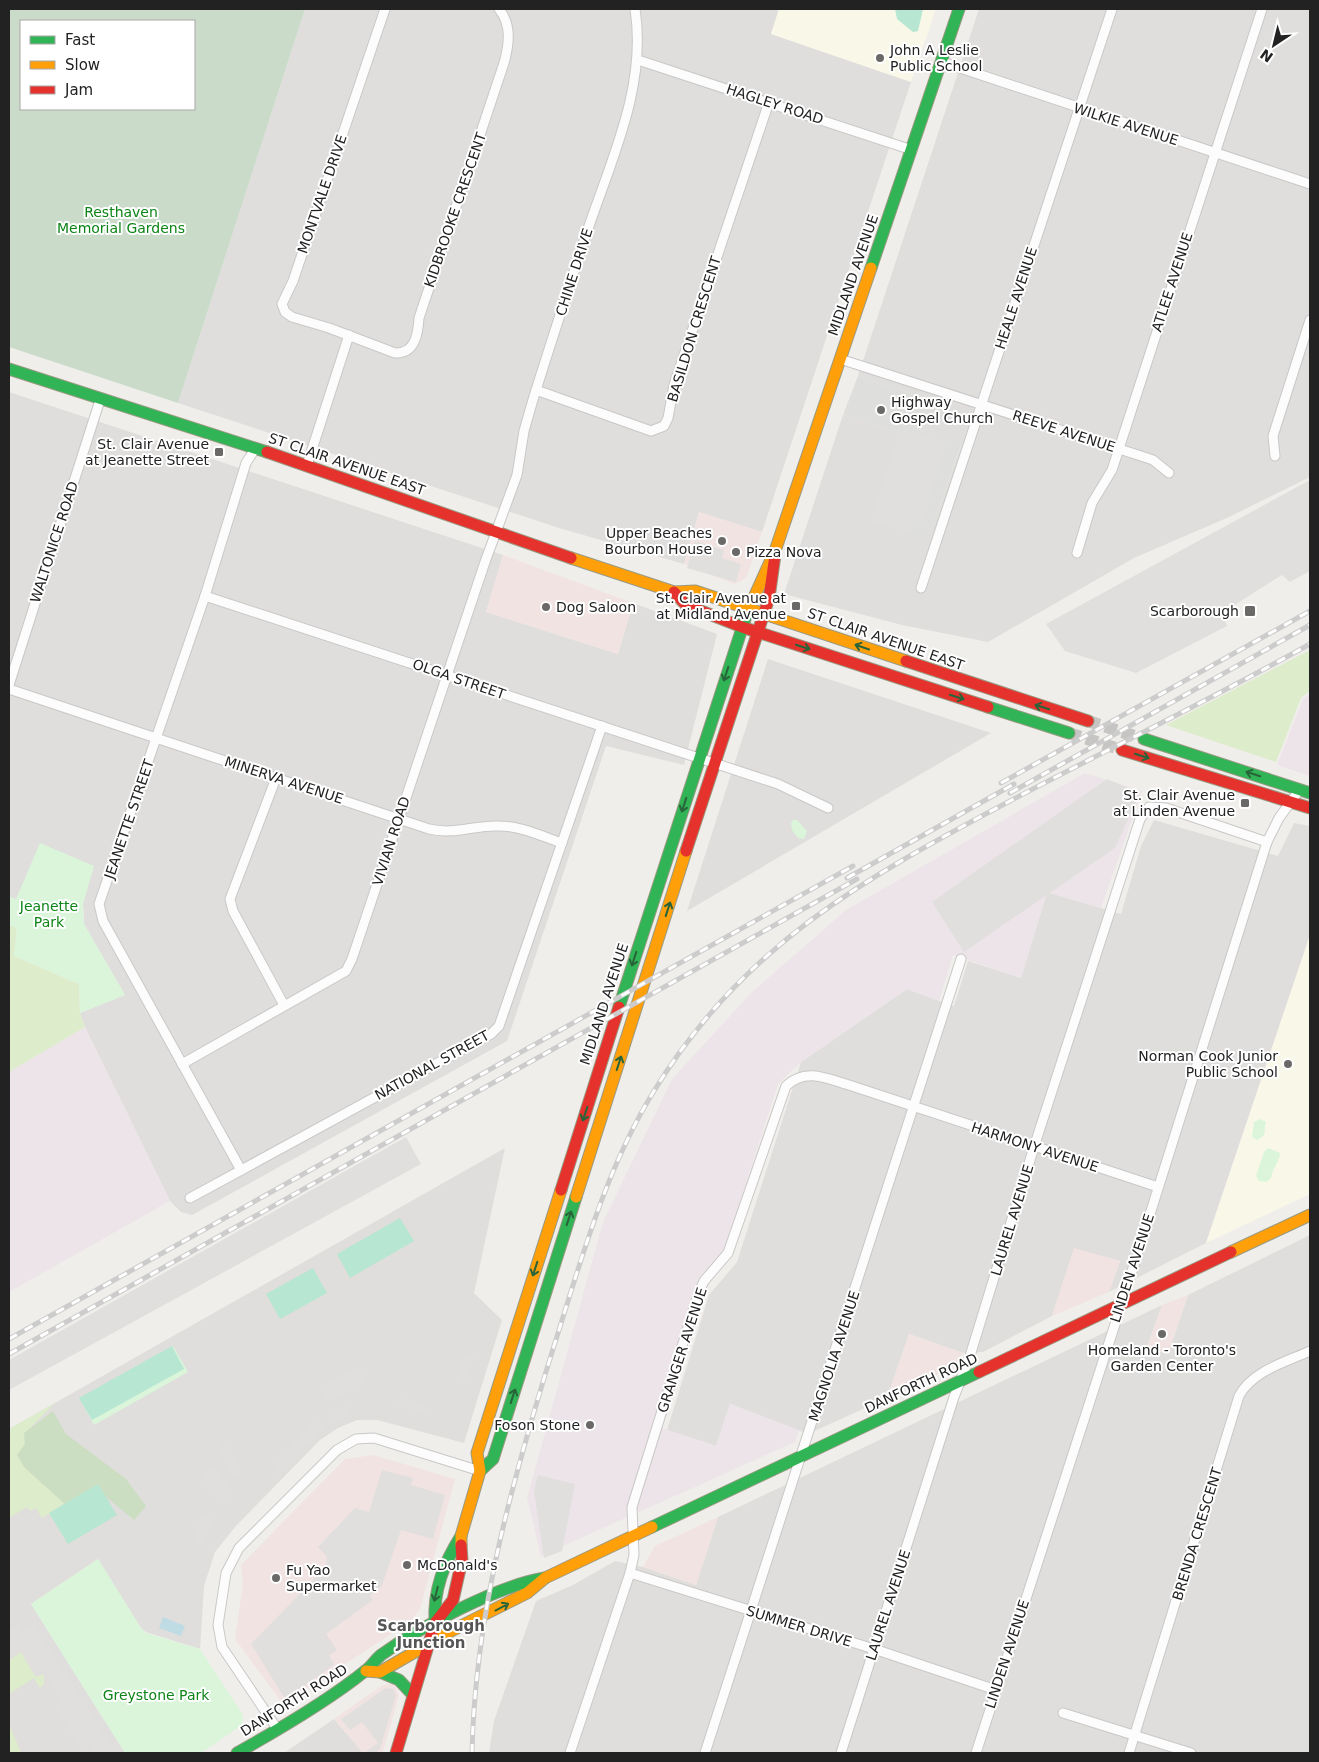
<svg xmlns="http://www.w3.org/2000/svg" width="1319" height="1762" font-family="'DejaVu Sans',sans-serif">
<style>
.residential{fill:#dfdedc}
.commercial{fill:#f1e3e1}
.industrial{fill:#ede4e9}
.education{fill:#f8f7e8}
.religious{fill:#dededc}
.grass{fill:#ddeccb}
.forest{fill:#cbdec1}
.cemetery{fill:#cadbca;fill-rule:evenodd}
.park{fill:#daf5da}
.pitch{fill:#b7e6d2}
.parking{fill:#e0dfde}
.water{fill:#bfdbe3}
.lines{fill:none;stroke-linecap:round;stroke-linejoin:round}
.secondary-tunnel{stroke:#c7c5c3;stroke-width:12;stroke-dasharray:12 6;stroke-linecap:butt}
.street-casing{stroke:#c9c8c7;stroke-width:11}
.fast-casing{stroke:#999a82;stroke-width:13}
.slow-casing{stroke:#999a82;stroke-width:13}
.jam-casing{stroke:#999a82;stroke-width:13}
.street{stroke:#fdfcfc;stroke-width:9}
.fast{stroke:#30b455;stroke-width:11}
.slow{stroke:#ff9f0a;stroke-width:11}
.jam{stroke:#e5322d;stroke-width:11}
.rail-casing{stroke:#ccc;stroke-width:5}
.rail{stroke:#fff;stroke-width:3;stroke-dasharray:9;stroke-linecap:butt}
.oneway{stroke:#286439}
.poi-dot{fill:#6a6968;stroke:#fff;stroke-width:2}
.labels{text-anchor:middle;stroke-width:4;stroke-linejoin:round;paint-order:stroke}
.poi-label{font-size:14px;fill:#222;stroke:#fff;text-anchor:end}
.street-label{font-size:14px;fill:#222;stroke:#fff}
.park-label{font-size:14px;fill:#0c8416;stroke:#fff}
.neighbourhood-label{font-size:15px;font-weight:bold;fill:#555;stroke:#fff}
</style>
<rect width="100%" height="100%" fill="#f0eeeb"/>
<!-- residential -->
<g class="residential">
<polygon points="305,9 779,9 771,34 911,82 762,532 699,512 684,564 559,528 178,403"/>
<polygon points="979,9 1310,9 1310,477 1229,517 1134,558 988,642 902,625 784,594 843,415 901,434 872,521 927,540 961,446 920,430 929,399 858,376"/>
<polygon points="9,392 503,555 486,612 618,654 633,603 717,634 684,765 606,746 507,1041 192,1215 181,1212 170,1201 85,1027 80,1013 125,995 84,924 83,904 93,866 16,899 9,897"/>
<polygon points="768,659 991,733 687,911"/>
<polygon points="1154,820 1278,856 1294,823 1310,826 1310,935 1206,1243 1109,1292 1120,1261 1074,1249 1052,1316 983,1352 963,1353 909,1334 887,1398 808,1434 730,1404 716,1446 667,1430 709,1295 737,1262 801,1062 907,989 954,1006 968,961 1021,978 1047,892 1121,914 1141,846"/>
<polygon points="505,1148 474,1293 502,1320 464,1443 377,1420 357,1420 338,1428 320,1440 236,1526 215,1552 204,1586 200,1649 146,1632 141,1628 98,1559 31,1604 125,1753 9,1753 9,1429"/>
<polygon points="1310,1235 1310,1753 489,1753 494,1721 536,1601 573,1585 615,1561 643,1567 696,1585 718,1517 1162,1305 1147,1347 1168,1354 1188,1295"/>
<polygon points="334,1719 363,1753 284,1753"/>
</g>
<!-- commercial -->
<g class="commercial">
<polygon points="699,512 762,532 747,576 741,581 734,584 684,564"/>
<polygon points="503,555 633,603 618,654 486,612"/>
<polygon points="1074,1248 1120,1261 1109,1292 1052,1316"/>
<polygon points="1188,1295 1168,1354 1147,1347 1162,1305"/>
<polygon points="909,1334 963,1353 957,1365 887,1398"/>
<polygon points="373,1455 455,1479 420,1609 410,1622 283,1704 235,1639 243,1584 241,1565 345,1459"/>
<polygon points="718,1517 696,1585 643,1567 655,1546"/>
<polygon points="391,1684 396,1688 399,1695 383,1752 363,1753 334,1719 383,1685"/>
</g>
<!-- industrial -->
<g class="industrial">
<polygon points="1310,694 1310,776 1277,765 1303,699"/>
<polygon points="1085,773 1142,791 1101,908 1047,892 1021,978 953,955 939,1001 907,989 801,1062 778,1084 723,1254 698,1279 653,1425 716,1446 730,1404 799,1430 795,1442 541,1556 527,1498 603,1222 672,1079 752,992 846,910"/>
<polygon points="85,1027 170,1201 9,1292 9,1072"/>
</g>
<!-- education -->
<g class="education">
<polygon points="779,9 936,9 911,82 771,34"/>
<polygon points="1310,935 1310,1194 1206,1243"/>
</g>
<!-- religious -->
<polygon class="religious" points="858,376 929,399 920,430 961,445 927,541 872,521 901,434 843,415"/>
<!-- grass -->
<g class="grass">
<polygon points="1310,650 1310,691 1301,698 1276,762 1166,725"/>
<polygon points="9,925 17,927 14,956 79,984 80,1013 85,1027 9,1072"/>
<polygon points="55,1403 25,1433 24,1467 65,1504 42,1518 36,1508 30,1511 27,1507 9,1518 9,1429"/>
<polygon points="21,1652 36,1677 44,1674 44,1684 40,1688 34,1678 9,1694 9,1660"/>
<polygon points="9,1723 21,1753 9,1753"/>
</g>
<!-- forest -->
<polygon class="forest" points="53,1411 66,1434 126,1479 146,1506 134,1520 105,1496 98,1484 65,1504 24,1467 17,1455 25,1444 24,1433"/>
<!-- cemetery -->
<path class="cemetery" d="M9,9H305L178,403L9,347ZM21,21H194V109H21Z"/>
<!-- park -->
<g class="park">
<polygon points="793,820 797,820 807,831 804,839 798,838 792,830 791,823"/>
<polygon points="40,843 94,866 83,904 84,924 125,995 80,1013 79,984 14,956 17,928 9,925 9,897 16,899"/>
<path d="M1260,1119L1266,1122C1262,1132 1270,1133 1257,1140L1252,1137L1254,1122Z"/>
<path d="M1268,1148L1280,1153C1280,1161 1272,1169 1271,1178L1266,1182L1259,1181L1256,1176L1264,1152Z"/>
<polygon points="173,1346 188,1372 94,1425 80,1399"/>
<polygon points="98,1559 141,1628 146,1633 200,1649 243,1715 242,1725 201,1753 125,1753 31,1604"/>
</g>
<!-- pitch -->
<g class="pitch">
<polygon points="895,9 923,9 918,31 913,32 897,19"/>
<polygon points="400,1218 414,1241 350,1278 337,1254"/>
<polygon points="313,1268 327,1293 280,1319 266,1294"/>
<polygon points="172,1346 184,1369 92,1420 79,1398"/>
<polygon points="98,1484 117,1515 68,1544 49,1513"/>
</g>
<!-- parking -->
<g class="parking">
<polygon points="903,429 947,443 922,523 915,521 911,533 874,522"/>
<polygon points="1310,480 1310,571 1290,582 1282,575 1222,613 1227,626 1136,673 1065,651 1046,624"/>
<polygon points="695,541 724,550 722,558 741,564 736,582 687,568"/>
<polygon points="1107,779 1140,793 1115,848 964,952 932,902"/>
<polygon points="406,1137 421,1164 9,1390 9,1360"/>
<polygon points="465,1353 475,1356 467,1380 458,1377"/>
<polygon points="358,1367 366,1380 326,1403 318,1389"/>
<polygon points="401,1397 428,1407 426,1414 398,1404"/>
<polygon points="347,1404 351,1413 336,1421 332,1413"/>
<polygon points="316,1421 324,1428 307,1445 300,1437"/>
<polygon points="295,1442 304,1451 281,1476 272,1467"/>
<polygon points="227,1445 242,1475 234,1479 219,1449"/>
<polygon points="210,1463 235,1492 223,1502 203,1479"/>
<polygon points="382,1470 413,1478 411,1485 445,1495 433,1539 401,1530 381,1588 378,1588 370,1596 373,1600 326,1634 337,1650 329,1655 334,1665 285,1699 251,1644 325,1568 327,1557 318,1547 355,1508 369,1512"/>
<polygon points="538,1475 575,1484 562,1551 544,1558 534,1491"/>
<polygon points="202,1514 213,1518 204,1546 193,1542"/>
<polygon points="19,1623 24,1630 34,1624 115,1753 94,1753 87,1743 81,1747 53,1704 60,1699 43,1671 35,1676 21,1652 9,1660 9,1629"/>
<polygon points="386,1688 393,1689 396,1695 380,1749 375,1753 368,1753 367,1751 378,1743 362,1722 350,1730 341,1719"/>
</g>
<!-- water -->
<polygon class="water" points="163,1617 185,1626 181,1636 159,1628"/>
<g class="lines">
<!-- secondary-tunnel -->
<g class="secondary-tunnel">
<polyline points="1088,721 1144,739"/>
<polyline points="1069,733 1122,750"/>
</g>
<defs>
<g id="street">
<path d="M385,9L293,281L282,304L285,312L292,317L329,328L395,353C415,354 418,334 419,318L504,63C509,45 512,25 499,9"/>
<polyline points="638,60 912,150"/>
<polyline points="942,62 1310,184"/>
<polyline points="840,359 1141,456 1153,460 1169,473"/>
<polyline points="536,390 651,431 664,426 668,418 674,385 769,102"/>
<polyline points="1275,456 1273,436 1310,320"/>
<polyline points="307,465 349,335"/>
<polyline points="1077,553 1092,503 1112,470 1262,9"/>
<polyline points="921,588 1112,9"/>
<polyline points="205,596 778,784 828,808"/>
<polyline points="9,685 100,400"/>
<path d="M9,689L429,829C454,835 474,825 499,826C521,826 541,836 562,843"/>
<polyline points="276,778 230,899 233,911 284,1005"/>
<path d="M182,1064L346,971L352,959L485,562L517,475L524,431L532,403C550,345 569,287 588,229C612,158 647,85 635,9"/>
<polyline points="241,1170 103,921 99,904 205,596 246,463 255,449"/>
<polyline points="190,1198 491,1034 499,1026 602,726"/>
<polyline points="630,1573 874,1649 996,1690"/>
<polyline points="1063,1713 1191,1753"/>
<polyline points="278,1730 222,1647 218,1625 226,1573 239,1548 337,1450 356,1439 374,1438 480,1471"/>
<path d="M570,1753L630,1573L634,1555L632,1507L699,1292L704,1281L728,1253L786,1086C806,1067 828,1079 852,1086L1158,1187"/>
<polyline points="705,1753 961,959"/>
<polyline points="841,1753 954,1397 970,1356 1034,1147 1140,819 1149,807 1166,808 1267,842"/>
<polyline points="976,1753 1129,1281 1267,842 1279,818 1300,789"/>
<path d="M1129,1753L1239,1396C1252,1371 1286,1362 1310,1351"/>
</g>
<g id="fast">
<polyline points="871,268 959,9"/>
<polyline points="9,369 267,452"/>
<polyline points="988,707 1069,733"/>
<polyline points="1144,739 1310,793"/>
<polyline points="619,1007 747,613"/>
<polyline points="480,1471 493,1459 576,1197"/>
<polyline points="652,1527 979,1372"/>
<path d="M435,1623C433,1590 444,1563 461,1536"/>
<polyline points="380,1672 399,1680 413,1695"/>
<path d="M237,1753C278,1730 328,1701 365,1671C371,1667 375,1660 381,1655C420,1627 499,1585 545,1578"/>
</g>
<g id="slow">
<polyline points="571,558 674,592 695,591 906,661"/>
<polyline points="747,613 775,551 871,268"/>
<polyline points="576,1197 686,851"/>
<polyline points="1231,1252 1310,1215"/>
<polyline points="461,1545 461,1536 480,1471 477,1453 561,1190"/>
<polyline points="366,1671 380,1672 451,1631 527,1593 545,1578 652,1527"/>
</g>
<g id="jam">
<polyline points="267,452 571,558"/>
<polyline points="674,592 686,605 742,627 988,707"/>
<polyline points="906,661 1088,721"/>
<polyline points="1122,750 1310,808"/>
<polyline points="686,851 769,598 775,555"/>
<polyline points="561,1190 619,1007"/>
<polyline points="979,1372 1231,1252"/>
<polyline points="396,1753 435,1623 453,1600 462,1560 461,1545"/>
</g>
</defs>
<!-- street casing -->
<use href="#street" class="street-casing"/>
<!-- fast casing -->
<use href="#fast" class="fast-casing"/>
<!-- slow casing -->
<use href="#slow" class="slow-casing"/>
<!-- jam casing -->
<use href="#jam" class="jam-casing"/>
<!-- street -->
<use href="#street" class="street"/>
<!-- fast -->
<use href="#fast" class="fast"/>
<!-- slow -->
<use href="#slow" class="slow"/>
<!-- jam -->
<use href="#jam" class="jam"/>
<defs>
<g id="rail">
<polyline points="1001,783 1310,611"/>
<polyline points="1010,793 1310,625"/>
<polyline points="847,878 1014,784"/>
<polyline points="9,1339 853,866"/>
<polyline points="9,1354 857,879"/>
<path d="M472,1753C475,1613 512,1482 553,1349C581,1261 605,1170 654,1091C743,945 865,878 1010,801C1110,748 1212,699 1310,644"/>
</g>
</defs>
<!-- rail casing -->
<use href="#rail" class="rail-casing"/>
<!-- rail -->
<use href="#rail" class="rail"/>
</g>
<!-- one-way arrows -->
<defs><path id="oneway-shaft" d="M-6 0H5M1.5-3L5.5 0L1.5 3" fill="none" stroke-width="1.6" stroke-linecap="round" stroke-linejoin="round" transform="scale(1.25)"/></defs>
<g class="oneway">
<use href="#oneway-shaft" transform="translate(803 647) rotate(18)"/>
<use href="#oneway-shaft" transform="translate(862 647) rotate(-161)"/>
<use href="#oneway-shaft" transform="translate(726 674) rotate(108)"/>
<use href="#oneway-shaft" transform="translate(957 697) rotate(18)"/>
<use href="#oneway-shaft" transform="translate(1042 707) rotate(-162)"/>
<use href="#oneway-shaft" transform="translate(1142 756) rotate(18)"/>
<use href="#oneway-shaft" transform="translate(1253 774) rotate(-162)"/>
<use href="#oneway-shaft" transform="translate(684 805) rotate(108)"/>
<use href="#oneway-shaft" transform="translate(668 909) rotate(-72)"/>
<use href="#oneway-shaft" transform="translate(634 959) rotate(108)"/>
<use href="#oneway-shaft" transform="translate(619 1063) rotate(-72)"/>
<use href="#oneway-shaft" transform="translate(585 1114) rotate(108)"/>
<use href="#oneway-shaft" transform="translate(569 1218) rotate(-72)"/>
<use href="#oneway-shaft" transform="translate(535 1269) rotate(108)"/>
<use href="#oneway-shaft" transform="translate(513 1396) rotate(-72)"/>
<use href="#oneway-shaft" transform="translate(436 1594) rotate(104)"/>
<use href="#oneway-shaft" transform="translate(502 1607) rotate(-28)"/>
</g>
<!-- markers -->
<g class="poi-dot">
<circle cx="880" cy="58" r="5"/>
<circle cx="881" cy="410" r="5"/>
<rect x="214" y="447" width="10" height="10" rx="2.5"/>
<circle cx="722" cy="541" r="5"/>
<circle cx="736" cy="552" r="5"/>
<rect x="791" y="601" width="10" height="10" rx="2.5"/>
<circle cx="546" cy="607" r="5"/>
<rect x="1244" y="605" width="12" height="12" rx="2.5"/>
<rect x="1240" y="798" width="10" height="10" rx="2.5"/>
<circle cx="1288" cy="1064" r="5"/>
<circle cx="1162" cy="1334" r="5"/>
<circle cx="590" cy="1425" r="5"/>
<circle cx="407" cy="1565" r="5"/>
<circle cx="276" cy="1578" r="5"/>
</g>
<g class="labels">
<!-- poi labels -->
<g class="poi-label">
<text x="890" y="55" text-anchor="start">John A Leslie<tspan x="890" dy="16">Public School</tspan></text>
<text x="891" y="407" text-anchor="start">Highway<tspan x="891" dy="16">Gospel Church</tspan></text>
<text x="209" y="449">St. Clair Avenue<tspan x="209" dy="16">at Jeanette Street</tspan></text>
<text x="712" y="538">Upper Beaches<tspan x="712" dy="16">Bourbon House</tspan></text>
<text x="746" y="557" text-anchor="start">Pizza Nova</text>
<text x="786" y="603">St. Clair Avenue at<tspan x="786" dy="16">at Midland Avenue</tspan></text>
<text x="556" y="612" text-anchor="start">Dog Saloon</text>
<text x="1239" y="616">Scarborough</text>
<text x="1235" y="800">St. Clair Avenue<tspan x="1235" dy="16">at Linden Avenue</tspan></text>
<text x="1278" y="1061">Norman Cook Junior<tspan x="1278" dy="16">Public School</tspan></text>
<text x="1162" y="1355" text-anchor="middle">Homeland - Toronto's<tspan x="1162" dy="16">Garden Center</tspan></text>
<text x="580" y="1430">Foson Stone</text>
<text x="417" y="1570" text-anchor="start">McDonald's</text>
<text x="286" y="1575" text-anchor="start">Fu Yao<tspan x="286" dy="16">Supermarket</tspan></text>
</g>
<!-- street labels -->
<g class="street-label">
<text transform="translate(775 104) rotate(18)" y="5">HAGLEY ROAD</text>
<text transform="translate(1126 124) rotate(18)" y="5">WILKIE AVENUE</text>
<text transform="translate(322 194) rotate(-71)" y="5">MONTVALE DRIVE</text>
<text transform="translate(455 210) rotate(-71)" y="5">KIDBROOKE CRESCENT</text>
<text transform="translate(574 272) rotate(-72)" y="5">CHINE DRIVE</text>
<text transform="translate(853 275) rotate(-71)" y="5">MIDLAND AVENUE</text>
<text transform="translate(1172 282) rotate(-72)" y="5">ATLEE AVENUE</text>
<text transform="translate(1016 298) rotate(-72)" y="5">HEALE AVENUE</text>
<text transform="translate(694 329) rotate(-73)" y="5">BASILDON CRESCENT</text>
<text transform="translate(1064 431) rotate(18)" y="5">REEVE AVENUE</text>
<text transform="translate(347 464) rotate(19)" y="5">ST CLAIR AVENUE EAST</text>
<text transform="translate(54 542) rotate(-72)" y="5">WALTONICE ROAD</text>
<text transform="translate(886 639) rotate(19)" y="5">ST CLAIR AVENUE EAST</text>
<text transform="translate(459 679) rotate(19)" y="5">OLGA STREET</text>
<text transform="translate(284 780) rotate(18)" y="5">MINERVA AVENUE</text>
<text transform="translate(129 819) rotate(-71)" y="5">JEANETTE STREET</text>
<text transform="translate(391 841) rotate(-72)" y="5">VIVIAN ROAD</text>
<text transform="translate(604 1004) rotate(-72)" y="5">MIDLAND AVENUE</text>
<text transform="translate(432 1065) rotate(-29)" y="5">NATIONAL STREET</text>
<text transform="translate(1035 1147) rotate(18)" y="5">HARMONY AVENUE</text>
<text transform="translate(1012 1220) rotate(-73)" y="5">LAUREL AVENUE</text>
<text transform="translate(1132 1268) rotate(-72)" y="5">LINDEN AVENUE</text>
<text transform="translate(682 1350) rotate(-72)" y="5">GRANGER AVENUE</text>
<text transform="translate(834 1356) rotate(-72)" y="5">MAGNOLIA AVENUE</text>
<text transform="translate(921 1383) rotate(-25)" y="5">DANFORTH ROAD</text>
<text transform="translate(1197 1534) rotate(-73)" y="5">BRENDA CRESCENT</text>
<text transform="translate(888 1605) rotate(-72)" y="5">LAUREL AVENUE</text>
<text transform="translate(799 1626) rotate(17)" y="5">SUMMER DRIVE</text>
<text transform="translate(1007 1654) rotate(-72)" y="5">LINDEN AVENUE</text>
<text transform="translate(294 1700) rotate(-32)" y="5">DANFORTH ROAD</text>
</g>
<!-- park labels -->
<g class="park-label">
<text x="121" y="217">Resthaven<tspan x="121" dy="16">Memorial Gardens</tspan></text>
<text x="49" y="911">Jeanette<tspan x="49" dy="16">Park</tspan></text>
<text x="156" y="1700">Greystone Park</text>
</g>
<!-- neighbourhood labels -->
<g class="neighbourhood-label">
<text x="431" y="1631">Scarborough<tspan x="431" dy="17">Junction</tspan></text>
</g>
</g>
<!-- border -->
<rect width="1319" height="1762" fill="none" stroke="#222222" stroke-width="20"/>
<!-- legend -->
<rect x="20" y="20" width="175" height="90" fill="#ffffff" stroke="#a7a7a7"/>
<rect x="30" y="36" width="25" height="8" fill="#30b455" stroke="#a7a7a7"/>
<text x="65" y="45" font-size="15" fill="#222222">Fast</text>
<rect x="30" y="61" width="25" height="8" fill="#ff9f0a" stroke="#a7a7a7"/>
<text x="65" y="70" font-size="15" fill="#222222">Slow</text>
<rect x="30" y="86" width="25" height="8" fill="#e5322d" stroke="#a7a7a7"/>
<text x="65" y="95" font-size="15" fill="#222222">Jam</text>
<!-- north arrow -->
<g transform="translate(1274 45) rotate(215)" stroke="#ffffff" stroke-width="4" paint-order="stroke">
<path d="M0-4L9 19L0 12L-9 19Z" fill="#222222"/>
<text y="-8" font-size="14" font-weight="bold" text-anchor="middle" fill="#222222">N</text>
</g>
</svg>
